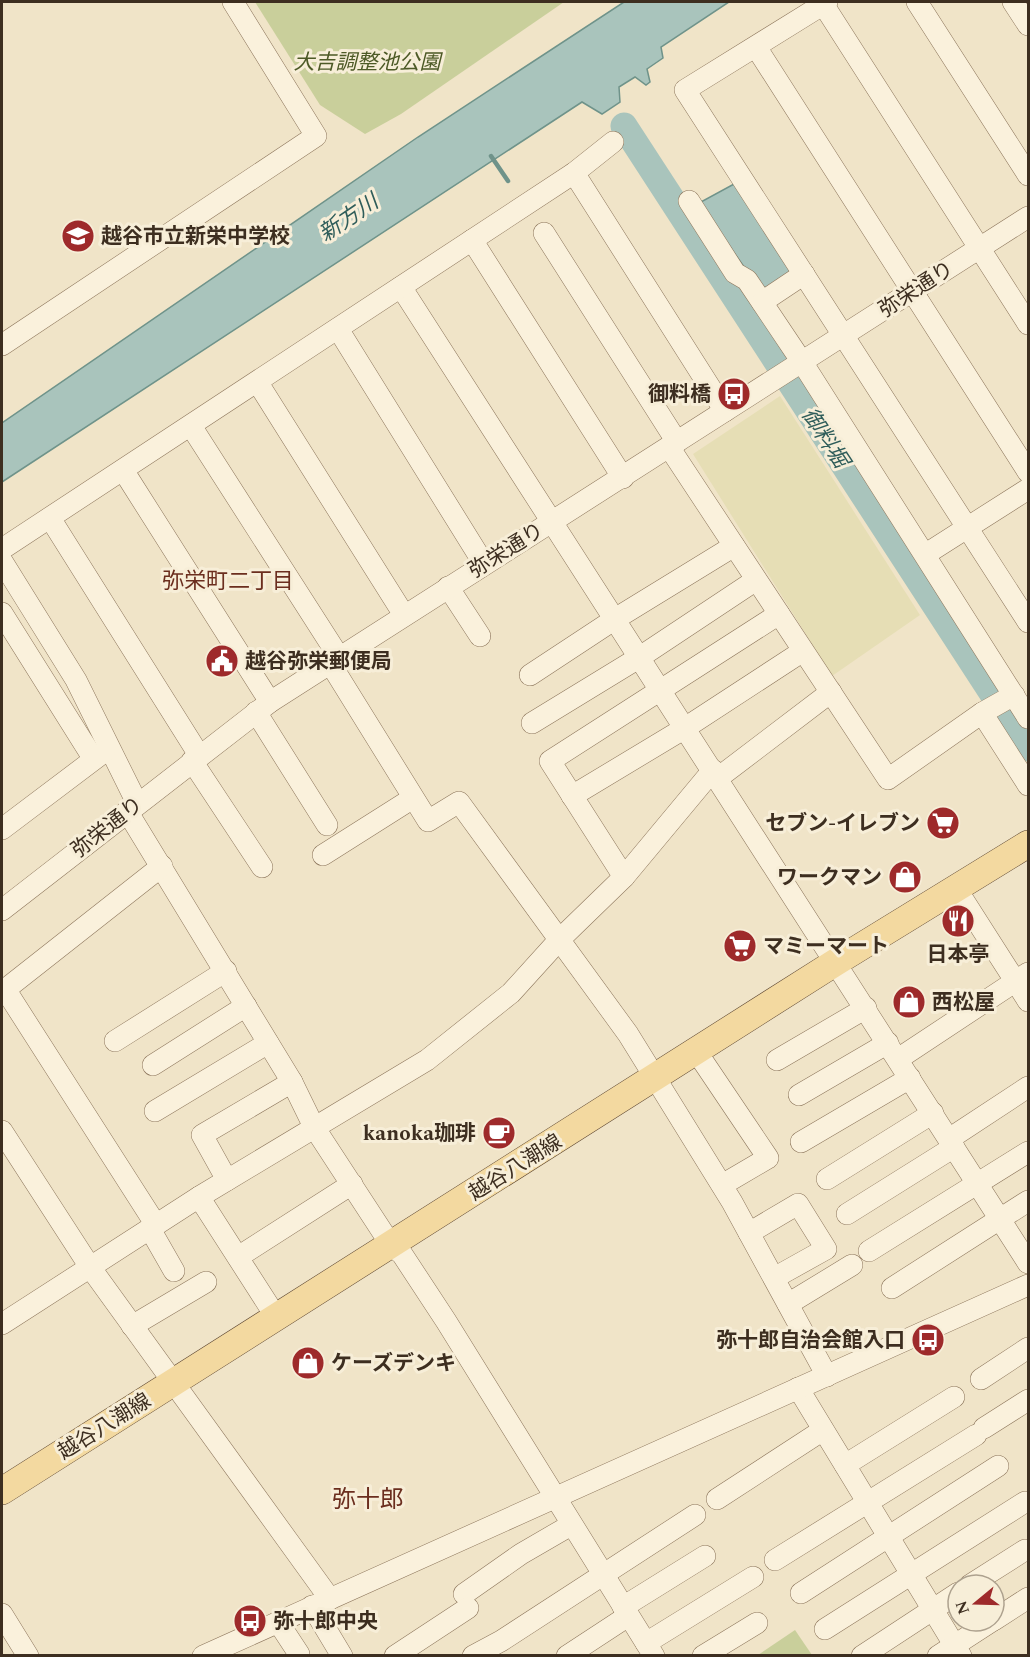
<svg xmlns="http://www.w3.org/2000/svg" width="1030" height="1657" font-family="Spectral,'Noto Sans JP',serif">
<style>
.farmland{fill:#e6deb5}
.green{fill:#c9cf9b}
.water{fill:#a9c4bc;stroke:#6f938a;stroke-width:1.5}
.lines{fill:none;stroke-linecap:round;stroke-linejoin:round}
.stream{stroke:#6f938a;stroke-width:4.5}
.river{stroke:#a9c4bc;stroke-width:27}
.minor-casing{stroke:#8d765c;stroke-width:22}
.major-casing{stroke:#5b4430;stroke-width:28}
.minor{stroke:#faf1dc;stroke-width:21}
.major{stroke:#f3d9a0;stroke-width:27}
.labels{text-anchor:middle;stroke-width:6;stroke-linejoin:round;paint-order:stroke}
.park-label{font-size:21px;font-style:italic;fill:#4d5a26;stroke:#f7eed8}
.poi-label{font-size:21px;font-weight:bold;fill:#3d2e20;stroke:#f7eed8;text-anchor:start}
.street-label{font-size:21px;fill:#3d2e20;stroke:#f7eed8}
.water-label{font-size:22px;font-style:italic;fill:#2f5d5a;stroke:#f7eed8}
.neighbourhood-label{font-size:22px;fill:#6b2e1e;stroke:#f7eed8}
.quarter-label{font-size:24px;fill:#6b2e1e;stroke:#f7eed8}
</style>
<rect width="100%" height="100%" fill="#f0e4c8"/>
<!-- farmland -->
<polygon class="farmland" points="780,396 920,615 832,676 693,454"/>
<!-- green -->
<g class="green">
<polygon points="255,2 564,2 401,114 365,134 320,105"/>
<polygon points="795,1630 812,1655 758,1655"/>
</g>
<!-- water -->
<g class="water">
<polygon points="624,2 729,2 661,47 663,58 647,69 650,82 646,85 635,77 619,87 620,102 602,114 582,102 2,482 2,423 418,137"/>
<polygon points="734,184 796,277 766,298 699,203"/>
</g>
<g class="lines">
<!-- stream -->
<polyline class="stream" points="491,156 508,181"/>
<!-- river -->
<polyline class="river" points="624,126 1028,748"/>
<defs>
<g id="minor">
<polyline points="827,2 685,90 1028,622"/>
<polyline points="917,2 1028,175"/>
<polyline points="1013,2 1028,25"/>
<polyline points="823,4 1028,324"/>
<polyline points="756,47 1028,472"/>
<polyline points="574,173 725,411"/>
<polyline points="689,201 735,273 747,280 802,362 1028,718"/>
<polyline points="544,233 677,442"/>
<polyline points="472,240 623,478"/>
<polyline points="401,287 1028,1263"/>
<polyline points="762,302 804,274"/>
<polyline points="338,329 484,564"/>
<polyline points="2,345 316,136 233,2"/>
<polyline points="258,383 404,615"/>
<polyline points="191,426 339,657"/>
<polyline points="669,447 888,779 982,713 1014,695"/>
<polyline points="123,470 270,702"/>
<polyline points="50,518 199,755"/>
<polyline points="2,549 574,173 613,142"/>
<polyline points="926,554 1028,489"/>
<polyline points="2,561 76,680 137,803"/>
<polyline points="448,587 480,636"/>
<polyline points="2,613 93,758"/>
<polyline points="330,663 428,821 459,802 628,1034 732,1202 827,1376"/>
<polyline points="530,675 615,619 734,546"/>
<polyline points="256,712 327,825"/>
<polyline points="982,713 1028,785"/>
<polyline points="532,723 640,657 756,580"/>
<polyline points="192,761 262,867"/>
<polyline points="718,778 831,692"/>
<polyline points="572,796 685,728 803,651"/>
<polyline points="127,811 292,1082"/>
<polyline points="2,829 104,752"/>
<polyline points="323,855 413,798"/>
<polyline points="624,877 550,761 779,614"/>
<polyline points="957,890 1028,1001"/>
<polyline points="2,910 270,702 1028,217"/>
<polyline points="5,989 156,1225"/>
<polyline points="2,992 162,866"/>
<polyline points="115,1041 226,971"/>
<polyline points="696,1051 768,1158 722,1185"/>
<polyline points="898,1059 1028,973"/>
<polyline points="777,1060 866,1008"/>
<polyline points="153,1065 246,1006"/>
<polyline points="799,1095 888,1043"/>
<polyline points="155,1111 268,1043"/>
<polyline points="2,1131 90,1267 330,1599"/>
<polyline points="949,1139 1028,1087"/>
<polyline points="801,1142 910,1078"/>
<polyline points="827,1179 933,1113"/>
<polyline points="227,1180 202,1135 292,1082 314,1127 391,1245 402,1254 446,1321 654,1656"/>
<polyline points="199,1197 276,1317"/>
<polyline points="847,1214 954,1147"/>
<polyline points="150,1229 174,1271"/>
<polyline points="749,1233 798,1204 826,1249 774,1278"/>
<polyline points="869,1251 1028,1152"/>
<polyline points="238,1257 352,1184"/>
<polyline points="892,1288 1028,1201"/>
<polyline points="788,1304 852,1265"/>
<polyline points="2,1324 199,1197 427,1060 511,993 559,940 624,877 713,770"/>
<polyline points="132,1326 206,1282"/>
<polyline points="981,1379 1028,1348"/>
<polyline points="798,1388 961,1656"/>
<polyline points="984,1428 1028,1400"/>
<polyline points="845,1465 954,1397"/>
<polyline points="717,1499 823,1430"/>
<polyline points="775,1560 976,1435"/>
<polyline points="970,1585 1025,1550"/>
<polyline points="801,1593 998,1466"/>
<polyline points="464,1594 521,1554 571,1525"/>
<polyline points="312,1606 342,1656"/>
<polyline points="623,1607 705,1556"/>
<polyline points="2,1614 28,1656"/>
<polyline points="994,1620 1028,1598"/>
<polyline points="278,1622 299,1654 297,1656"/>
<polyline points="825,1629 1025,1502"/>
<polyline points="646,1643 753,1577"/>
<polyline points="203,1656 1028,1285"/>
<polyline points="395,1656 468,1608"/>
<polyline points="473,1656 501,1641 695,1515"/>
<polyline points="567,1656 628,1616"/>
<polyline points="703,1656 757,1623"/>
<polyline points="862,1656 958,1593"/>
<polyline points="938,1656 992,1621"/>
</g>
<polyline id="major" points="2,1491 836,962 1028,844"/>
</defs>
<!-- minor casing -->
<use href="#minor" class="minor-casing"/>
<!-- major casing -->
<use href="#major" class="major-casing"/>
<!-- minor -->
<use href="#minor" class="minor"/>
<!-- major -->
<use href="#major" class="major"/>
</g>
<!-- icons -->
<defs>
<symbol id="school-disc" viewBox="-11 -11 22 22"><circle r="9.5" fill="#9e2a2b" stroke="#f7eed8"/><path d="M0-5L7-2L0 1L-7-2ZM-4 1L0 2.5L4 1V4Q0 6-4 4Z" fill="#fff"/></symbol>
<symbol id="bus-disc" viewBox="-11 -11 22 22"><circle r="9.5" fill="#9e2a2b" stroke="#f7eed8"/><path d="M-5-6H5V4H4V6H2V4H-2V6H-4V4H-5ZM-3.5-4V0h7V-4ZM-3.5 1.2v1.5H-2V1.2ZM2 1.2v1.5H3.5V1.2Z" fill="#fff"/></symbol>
<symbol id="civic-disc" viewBox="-11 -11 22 22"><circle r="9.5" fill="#9e2a2b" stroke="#f7eed8"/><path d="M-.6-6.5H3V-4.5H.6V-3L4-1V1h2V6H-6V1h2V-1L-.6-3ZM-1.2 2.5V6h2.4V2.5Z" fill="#fff"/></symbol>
<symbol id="supermarket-disc" viewBox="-11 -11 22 22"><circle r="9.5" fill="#9e2a2b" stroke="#f7eed8"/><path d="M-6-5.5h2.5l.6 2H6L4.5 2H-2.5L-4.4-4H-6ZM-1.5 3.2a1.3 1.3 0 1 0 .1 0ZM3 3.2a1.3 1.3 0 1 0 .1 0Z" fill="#fff"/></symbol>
<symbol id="shop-disc" viewBox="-11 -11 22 22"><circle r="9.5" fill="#9e2a2b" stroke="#f7eed8"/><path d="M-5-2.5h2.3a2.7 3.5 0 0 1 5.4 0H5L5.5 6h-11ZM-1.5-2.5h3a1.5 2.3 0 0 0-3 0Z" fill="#fff"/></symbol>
<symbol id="restaurant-disc" viewBox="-11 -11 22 22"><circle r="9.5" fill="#9e2a2b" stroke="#f7eed8"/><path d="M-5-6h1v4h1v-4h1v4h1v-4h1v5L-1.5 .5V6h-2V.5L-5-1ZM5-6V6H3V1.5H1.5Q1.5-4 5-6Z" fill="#fff"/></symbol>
<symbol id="cafe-disc" viewBox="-11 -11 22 22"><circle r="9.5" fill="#9e2a2b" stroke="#f7eed8"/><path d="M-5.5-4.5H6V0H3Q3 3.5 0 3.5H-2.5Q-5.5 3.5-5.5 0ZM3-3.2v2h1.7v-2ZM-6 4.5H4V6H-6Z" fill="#fff"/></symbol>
</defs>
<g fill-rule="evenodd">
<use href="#school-disc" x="59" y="217" width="38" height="38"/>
<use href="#bus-disc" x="715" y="375" width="38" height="38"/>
<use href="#civic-disc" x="203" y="642" width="38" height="38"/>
<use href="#supermarket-disc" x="924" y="804" width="38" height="38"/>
<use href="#shop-disc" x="886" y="858" width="38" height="38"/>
<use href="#restaurant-disc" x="939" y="902" width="38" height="38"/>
<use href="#supermarket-disc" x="721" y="927" width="38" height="38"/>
<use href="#shop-disc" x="890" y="983" width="38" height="38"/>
<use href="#cafe-disc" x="480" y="1114" width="38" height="38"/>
<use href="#bus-disc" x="909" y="1321" width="38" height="38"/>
<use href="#shop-disc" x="289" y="1344" width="38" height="38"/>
<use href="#bus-disc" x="231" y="1602" width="38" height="38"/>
</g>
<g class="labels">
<!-- park labels -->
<g class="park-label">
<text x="367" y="69">大吉調整池公園</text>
</g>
<!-- poi labels -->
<g class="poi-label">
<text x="101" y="243">越谷市立新栄中学校</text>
<text x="711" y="401" text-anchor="end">御料橋</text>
<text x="245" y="668">越谷弥栄郵便局</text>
<text x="920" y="830" text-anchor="end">セブン-イレブン</text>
<text x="882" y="884" text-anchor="end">ワークマン</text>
<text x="763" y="953">マミーマート</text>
<text x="958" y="961" text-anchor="middle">日本亭</text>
<text x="932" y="1009">西松屋</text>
<text x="476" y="1140" text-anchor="end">kanoka珈琲</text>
<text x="905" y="1347" text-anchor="end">弥十郎自治会館入口</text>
<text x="331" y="1370">ケーズデンキ</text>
<text x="273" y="1628">弥十郎中央</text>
</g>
<!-- street labels -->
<g class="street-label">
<text transform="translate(916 289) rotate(-33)" y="7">弥栄通り</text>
<text transform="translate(506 550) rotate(-32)" y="7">弥栄通り</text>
<text transform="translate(107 827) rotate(-38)" y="7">弥栄通り</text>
<text transform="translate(515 1167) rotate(-32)" y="7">越谷八潮線</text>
<text transform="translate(104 1426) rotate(-32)" y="7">越谷八潮線</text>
</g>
<!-- water labels -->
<g class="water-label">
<text transform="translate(348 217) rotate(-34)" y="8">新方川</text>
<text transform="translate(826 437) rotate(57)" y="8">御料堀</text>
</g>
<!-- neighbourhood labels -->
<g class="neighbourhood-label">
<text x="228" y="588">弥栄町二丁目</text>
</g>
<!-- quarter labels -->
<g class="quarter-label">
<text x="368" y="1507">弥十郎</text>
</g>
</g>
<!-- border -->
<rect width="1030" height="1657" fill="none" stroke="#3d2e20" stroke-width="6"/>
<!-- north arrow -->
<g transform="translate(976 1603) rotate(251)"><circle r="28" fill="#f7eed8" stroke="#ada18e" stroke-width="1.5"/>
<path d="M0-4.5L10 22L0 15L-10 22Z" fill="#9e2a2b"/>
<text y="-9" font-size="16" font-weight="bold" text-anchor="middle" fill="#3d2e20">N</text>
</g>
</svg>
